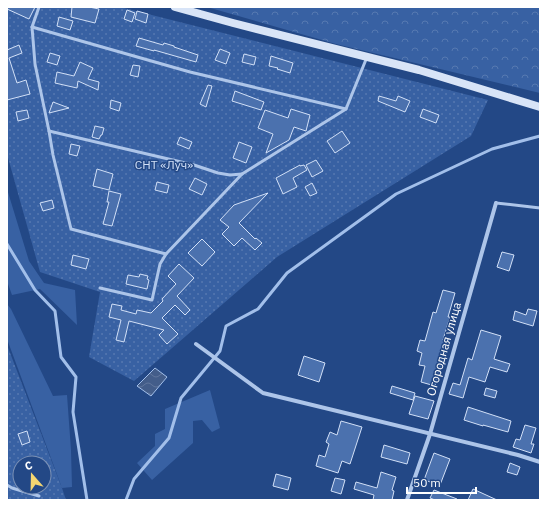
<svg xmlns="http://www.w3.org/2000/svg" width="547" height="507" font-family="'IBM Plex Sans',sans-serif">
<style>
.green{fill:#3861a3}
.forest{fill:url(#forest-crowns)}
.garden{fill:url(#garden-dots);fill-rule:evenodd}
.water{fill:url(#water-waves);stroke:#a2bfea}
.lines{fill:none;stroke-linecap:round;stroke-linejoin:round}
.stream{stroke:#a2bfea;stroke-width:3}
.building{fill:#4b71ae;stroke:#d2e0f7}
.lane{stroke:#adc5e9;stroke-width:3}
.street{stroke:#adc5e9;stroke-width:4}
.secondary{stroke:#d8e4f7;stroke-width:8}
.labels{text-anchor:middle;stroke-width:3;stroke-linejoin:round;paint-order:stroke}
.park-label{font-size:12px;fill:#d2e0f7;stroke:#234886}
.street-label{font-size:12px;fill:#fff;stroke:#234886}
</style>
<defs>
<pattern id="forest-crowns" width="20" height="18" patternUnits="userSpaceOnUse"><rect width="20" height="18" fill="#3861a3"/><path d="M2 6a3 3 0 1 1 6 0M12 15a3 3 0 1 1 6 0" fill="none" stroke="#5679b1"/></pattern>
<pattern id="garden-dots" width="8" height="8" patternUnits="userSpaceOnUse"><rect width="8" height="8" fill="#3861a3"/><path d="M2 2h.1M6 6h.1" fill="none" stroke="#5679b1" stroke-width="1.8" stroke-linecap="round"/></pattern>
<pattern id="water-waves" width="16" height="10" patternUnits="userSpaceOnUse"><rect width="16" height="10" fill="#435d8a"/><path d="M0 5q4-4 8 0t8 0" fill="none" stroke="#5f759c"/></pattern>
</defs>
<rect width="100%" height="100%" fill="#234886"/>
<!-- green -->
<g class="green">
<polygon points="7,189 29,261 44,283 75,290 77,325 40,289 12,295 7,281"/>
<polygon points="7,304 11,309 53,396 67,395 71,450 72,487 62,488 7,339"/>
<polygon points="210,390 220,428 212,432 202,420 193,421 193,443 152,480 137,463 155,446 155,434 165,429 165,409"/>
</g>
<!-- forest -->
<polygon class="forest" points="207,7 540,7 540,93 336,44"/>
<!-- garden -->
<g class="garden">
<polygon points="7,7 120,7 488,100 471,136 277,257 134,381 89,357 100,292 40,272 7,154"/>
<path d="M7,345L62,488L66,500H7ZM20,463H44V487H20Z"/>
</g>
<!-- water -->
<polygon class="water" points="155,368 167,377 151,396 137,386"/>
<g class="lines">
<!-- stream -->
<g class="stream">
<polyline points="7,244 35,290 55,311 61,357 76,377 73,412 87,500"/>
<polyline points="126,500 134,479 169,438 181,398 220,351 226,326 258,309 287,273 396,194 492,149 540,136"/>
</g>
</g>
<!-- building -->
<g class="building">
<polygon points="7,7 35,7 29,19 7,9"/>
<polygon points="72,7 89,7 99,9 95,23 71,17"/>
<polygon points="127,10 135,13 132,22 124,19"/>
<polygon points="137,11 148,14 146,23 135,19"/>
<polygon points="59,17 73,21 70,30 57,26"/>
<polygon points="139,38 163,45 164,43 174,46 174,47 198,55 196,62 154,50 154,51 136,46"/>
<polygon points="19,45 22,53 9,58 17,83 26,80 30,94 7,100 7,50"/>
<polygon points="220,49 230,53 226,64 215,60"/>
<polygon points="50,53 60,56 57,65 47,62"/>
<polygon points="244,54 256,57 254,65 242,62"/>
<polygon points="271,56 293,63 290,73 277,69 278,68 269,66"/>
<polygon points="80,62 93,68 88,79 99,82 98,90 78,81 77,88 55,83 57,72 74,76"/>
<polygon points="133,65 140,66 138,77 130,75"/>
<polygon points="208,85 212,86 206,107 200,104"/>
<polygon points="235,91 264,102 261,110 232,101"/>
<polygon points="379,96 396,101 398,96 410,101 405,112 378,101"/>
<polygon points="111,100 121,103 119,111 110,108"/>
<polygon points="53,102 69,108 49,113"/>
<polygon points="291,109 310,115 306,131 294,127 289,140 266,153 273,134 258,128 265,110 288,118"/>
<polygon points="423,109 439,115 436,123 420,117"/>
<polygon points="27,110 29,118 18,121 16,112"/>
<polygon points="95,126 104,128 102,135 101,135 99,139 92,137"/>
<polygon points="342,131 350,143 335,153 327,141"/>
<polygon points="180,137 192,142 189,149 177,144"/>
<polygon points="239,142 252,147 246,163 233,158"/>
<polygon points="71,144 80,146 77,156 69,154"/>
<polygon points="316,160 323,171 312,177 306,165"/>
<polygon points="300,165 300,166 304,165 307,170 293,178 297,187 283,194 276,178"/>
<polygon points="97,169 113,174 109,190 93,186"/>
<polygon points="195,178 207,184 202,195 189,189"/>
<polygon points="157,182 169,185 167,193 155,190"/>
<polygon points="312,183 317,193 310,196 305,187"/>
<polygon points="109,191 121,194 112,226 103,224 109,202 107,202"/>
<polygon points="268,193 239,223 255,239 256,238 262,243 255,250 242,238 234,246 222,234 229,227 220,220 234,205"/>
<polygon points="52,200 54,208 43,211 40,203"/>
<polygon points="202,239 215,252 202,266 188,253"/>
<polygon points="502,252 514,255 509,271 497,267"/>
<polygon points="73,255 89,259 86,269 71,265"/>
<polygon points="179,264 194,278 177,296 190,310 185,315 175,305 162,318 178,334 167,344 159,335 164,330 129,321 124,342 116,340 121,320 109,317 112,304 122,306 121,310 136,314 137,310 151,313 163,301 162,299 176,284 168,276"/>
<polygon points="140,274 148,276 147,279 149,280 147,289 126,284 128,275 139,277"/>
<polygon points="443,290 455,293 448,317 450,317 443,340 449,342 435,386 421,382 425,366 419,365 422,353 417,351 420,340 425,341 433,312 436,313"/>
<polygon points="528,309 537,311 533,326 513,320 515,311 526,315"/>
<polygon points="481,330 501,336 494,359 510,364 507,372 490,367 485,382 469,377 463,398 449,394 453,383 460,385 468,358 472,360"/>
<polygon points="304,356 325,363 319,382 298,375"/>
<polygon points="392,386 415,393 413,400 390,393"/>
<polygon points="486,388 497,391 495,398 484,395"/>
<polygon points="415,396 434,401 428,419 409,414"/>
<polygon points="468,407 511,421 508,432 483,425 483,426 464,420"/>
<polygon points="341,421 362,427 350,464 342,461 338,473 316,466 319,455 325,457 329,444 326,442 330,432 337,435"/>
<polygon points="525,425 536,428 531,444 534,444 531,453 513,447 516,439 520,440"/>
<polygon points="27,431 30,442 22,445 18,434"/>
<polygon points="384,445 410,453 407,464 381,457"/>
<polygon points="434,453 450,459 440,485 424,480"/>
<polygon points="510,463 520,467 517,475 507,472"/>
<polygon points="381,472 396,477 392,490 394,491 392,500 373,500 374,495 354,489 356,482 377,488"/>
<polygon points="276,474 291,478 288,490 273,486"/>
<polygon points="335,478 345,480 341,494 331,491"/>
<polygon points="473,489 497,500 468,500"/>
<polygon points="434,490 457,499 457,500 435,500 430,498"/>
</g>
<g class="lines">
<!-- lane -->
<g class="lane">
<polyline points="39,7 32,27 35,64 49,131 53,155 71,229 166,254 242,174 346,109 367,57"/>
<polyline points="32,27 190,72 346,109"/>
<polyline points="49,131 194,165 218,173 230,175 242,174"/>
<polyline points="496,203 540,208"/>
<polyline points="100,288 152,300 160,264 166,254"/>
<polyline points="7,485 12,488 39,496"/>
</g>
<!-- street -->
<g class="street">
<polyline points="196,344 263,393 518,455 540,462"/>
<polyline points="407,500 430,434 496,203"/>
</g>
<!-- secondary -->
<polyline class="secondary" points="175,7 233,23 419,70 540,107"/>
</g>
<g class="labels">
<!-- park labels -->
<g class="park-label">
<text x="164" y="169">СНТ «Луч»</text>
</g>
<!-- street labels -->
<g class="street-label">
<text transform="translate(444 349) rotate(-74)" y="4">Огородная улица</text>
</g>
</g>
<!-- border -->
<rect width="547" height="507" fill="none" stroke="#ffffff" stroke-width="16"/>
<!-- north arrow -->
<g transform="translate(32 475) rotate(340)"><circle r="19" fill="#234886" stroke="#7b91b6"/>
<path d="M0-3L7 15L0 10L-7 15Z" fill="#f4d671"/>
<text y="-6" font-size="11" font-weight="bold" text-anchor="middle" fill="#ffffff">С</text>
</g>
<!-- scale -->
<path d="M407 487v6h69v-6" fill="none" stroke="#ffffff" stroke-width="2"/>
<text x="413" y="487" font-size="12" fill="#ffffff" stroke="#234886" stroke-width="3" paint-order="stroke">50 m</text>
</svg>
